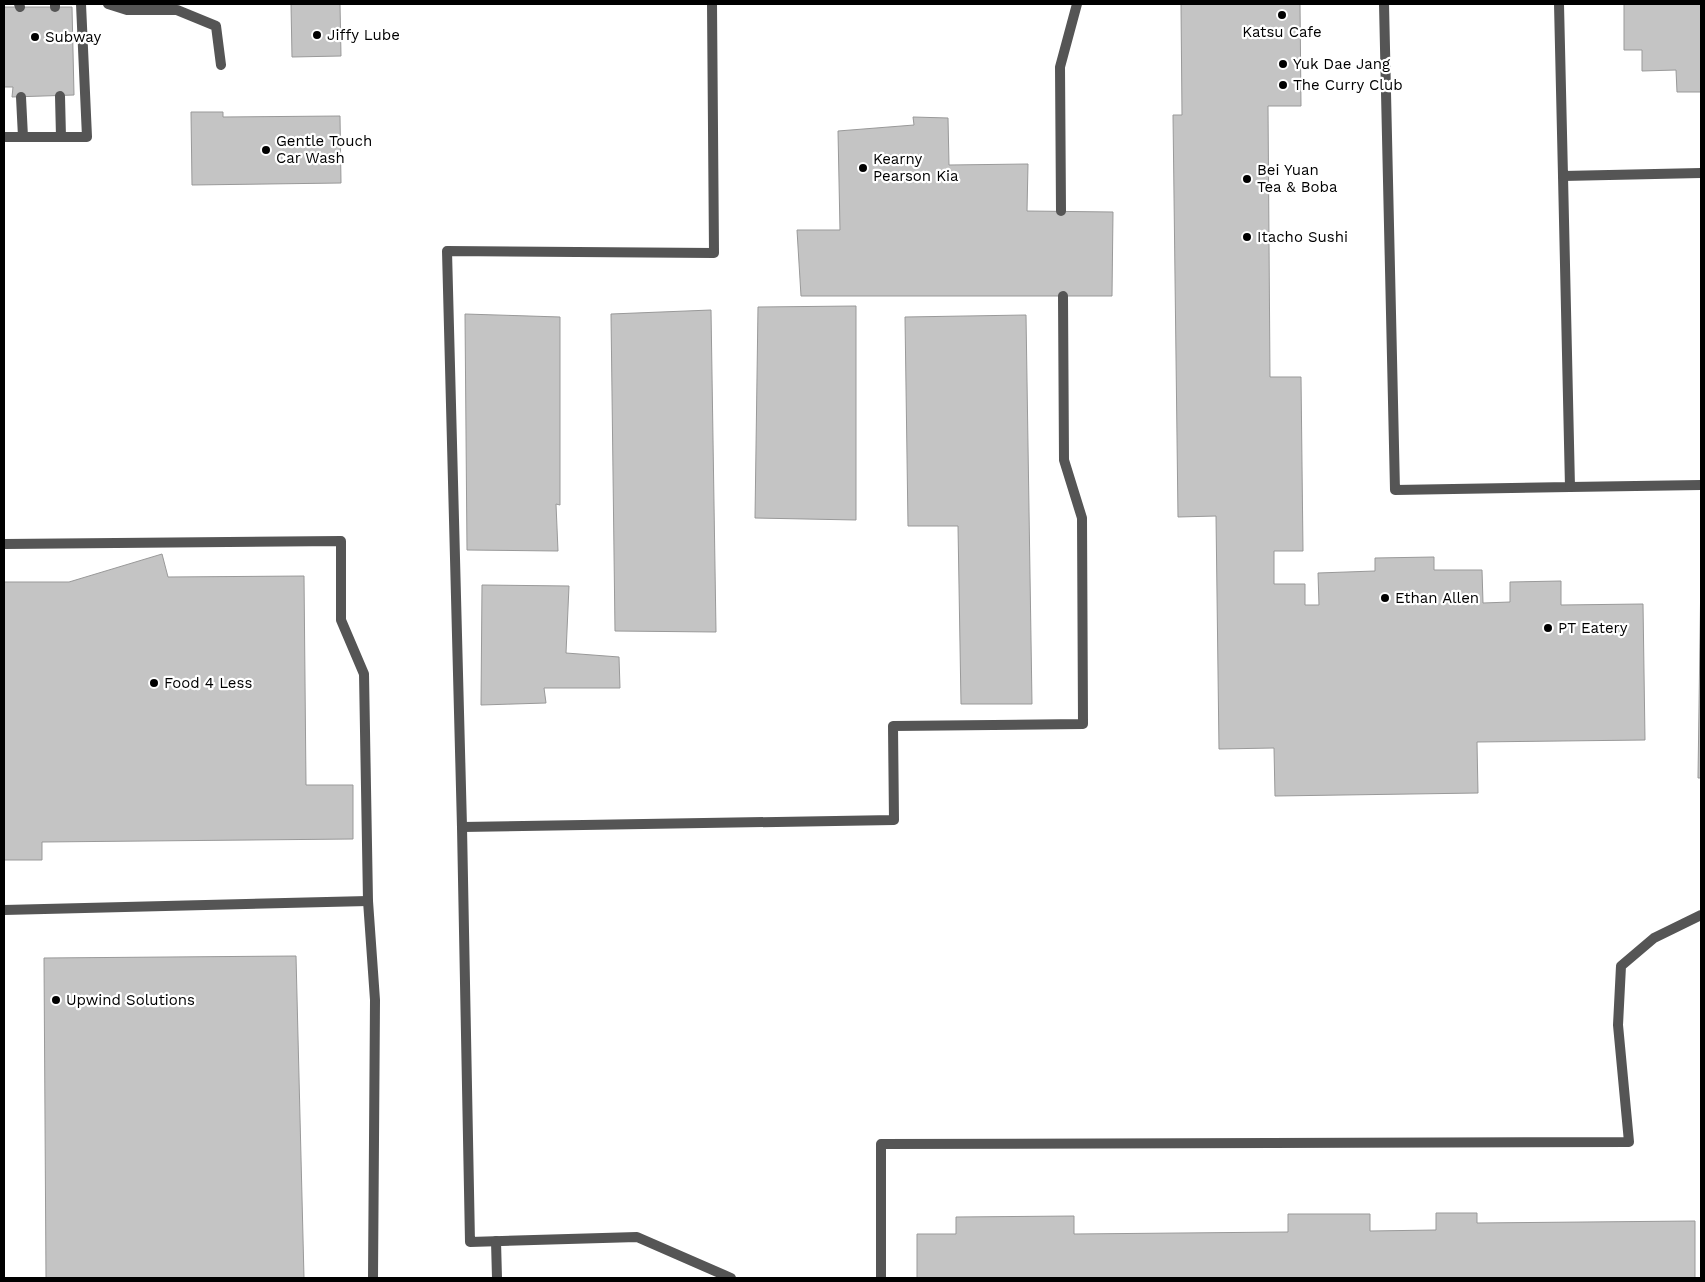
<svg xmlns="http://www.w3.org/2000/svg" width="1705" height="1282" font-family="'Work Sans',sans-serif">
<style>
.building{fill:#c4c4c4;stroke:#999}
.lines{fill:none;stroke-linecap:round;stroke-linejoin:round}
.service{stroke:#555;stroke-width:10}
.poi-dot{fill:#000;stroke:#fff;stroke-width:2}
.labels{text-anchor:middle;stroke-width:4.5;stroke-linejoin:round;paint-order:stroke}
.poi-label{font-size:15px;fill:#000;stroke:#fff;text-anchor:start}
</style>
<rect width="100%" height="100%" fill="#fff"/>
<!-- building -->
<g class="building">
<polygon points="291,4 340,4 341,56 292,57"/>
<polygon points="1181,4 1300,4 1301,106 1268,106 1270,377 1301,377 1303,551 1274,551 1274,584 1305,584 1305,605 1319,605 1318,573 1375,571 1375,558 1434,557 1434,570 1482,570 1483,603 1510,602 1510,582 1561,581 1561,605 1643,604 1645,740 1477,742 1478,793 1275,796 1274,748 1219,749 1216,516 1178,517 1173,115 1182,115"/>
<polygon points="1624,4 1701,4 1701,92 1677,92 1676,70 1642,71 1642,50 1624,50"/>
<polygon points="4,7 72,7 74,95 12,97 13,87 4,87"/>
<polygon points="191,112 223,112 223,117 340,116 341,183 192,185"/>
<polygon points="913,117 948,118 949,165 1028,164 1027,211 1113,212 1112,296 801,296 797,230 840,230 838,131 914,125"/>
<polygon points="856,306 856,520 755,518 758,307"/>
<polygon points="711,310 716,632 615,631 611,314"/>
<polygon points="465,314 560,317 560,505 556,504 558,551 467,550"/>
<polygon points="1026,315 1032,704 961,704 958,526 908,526 905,317"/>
<polygon points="162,554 168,577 304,576 306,785 353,785 353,839 42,842 42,860 4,860 4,582 69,582"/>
<polygon points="1701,568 1701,778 1698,778"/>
<polygon points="482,585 569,586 566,653 619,657 620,688 544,688 546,703 481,705"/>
<polygon points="296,956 304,1278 46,1278 44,958"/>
<polygon points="1436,1213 1477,1213 1477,1223 1695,1221 1695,1278 917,1278 917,1234 956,1234 956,1217 1074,1216 1074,1234 1288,1232 1288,1214 1370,1214 1370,1231 1436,1230"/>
</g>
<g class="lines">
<!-- service -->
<g class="service">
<polyline points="19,4 20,7"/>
<polyline points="55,4 55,7"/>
<polyline points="108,4 127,10 177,10 216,26 221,65"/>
<polyline points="712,4 714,253 447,251 462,827 470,1242 637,1237 731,1278"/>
<polyline points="1384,4 1395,490 1570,487 1563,176"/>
<polyline points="1559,4 1563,176 1701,173"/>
<polyline points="60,96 61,137"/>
<polyline points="21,97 23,137"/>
<polyline points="4,137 87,137 81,4"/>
<polyline points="1061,211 1060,67 1077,4"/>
<polyline points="1570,487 1701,485"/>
<polyline points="4,544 341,541 341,620 364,674 368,901 375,1000 373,1278"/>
<polyline points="462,827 894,820 893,726 1083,724 1082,518 1064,460 1063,296"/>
<polyline points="4,910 368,901"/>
<polyline points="496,1241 497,1278"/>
<polyline points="881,1278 881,1144 1629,1142 1618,1025 1621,966 1654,938 1701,915"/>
</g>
</g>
<!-- markers -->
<g class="poi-dot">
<circle cx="1282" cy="15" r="5"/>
<circle cx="317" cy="35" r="5"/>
<circle cx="35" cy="37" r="5"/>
<circle cx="1283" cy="64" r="5"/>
<circle cx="1283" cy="85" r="5"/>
<circle cx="266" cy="150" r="5"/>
<circle cx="863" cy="168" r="5"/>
<circle cx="1247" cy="179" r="5"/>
<circle cx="1247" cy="237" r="5"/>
<circle cx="1385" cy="598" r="5"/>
<circle cx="1548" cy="628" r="5"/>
<circle cx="154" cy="683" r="5"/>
<circle cx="56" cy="1000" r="5"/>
</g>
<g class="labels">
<!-- poi labels -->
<g class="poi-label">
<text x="1282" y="37" text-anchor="middle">Katsu Cafe</text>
<text x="327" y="40">Jiffy Lube</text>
<text x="45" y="42">Subway</text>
<text x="1293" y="69">Yuk Dae Jang</text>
<text x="1293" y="90">The Curry Club</text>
<text x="276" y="146">Gentle Touch<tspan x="276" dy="17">Car Wash</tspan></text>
<text x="873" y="164">Kearny<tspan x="873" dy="17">Pearson Kia</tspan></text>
<text x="1257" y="175">Bei Yuan<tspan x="1257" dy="17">Tea &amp; Boba</tspan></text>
<text x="1257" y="242">Itacho Sushi</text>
<text x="1395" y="603">Ethan Allen</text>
<text x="1558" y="633">PT Eatery</text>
<text x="164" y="688">Food 4 Less</text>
<text x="66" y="1005">Upwind Solutions</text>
</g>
</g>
<!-- border -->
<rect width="1705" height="1282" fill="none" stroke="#000000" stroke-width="10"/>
</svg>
